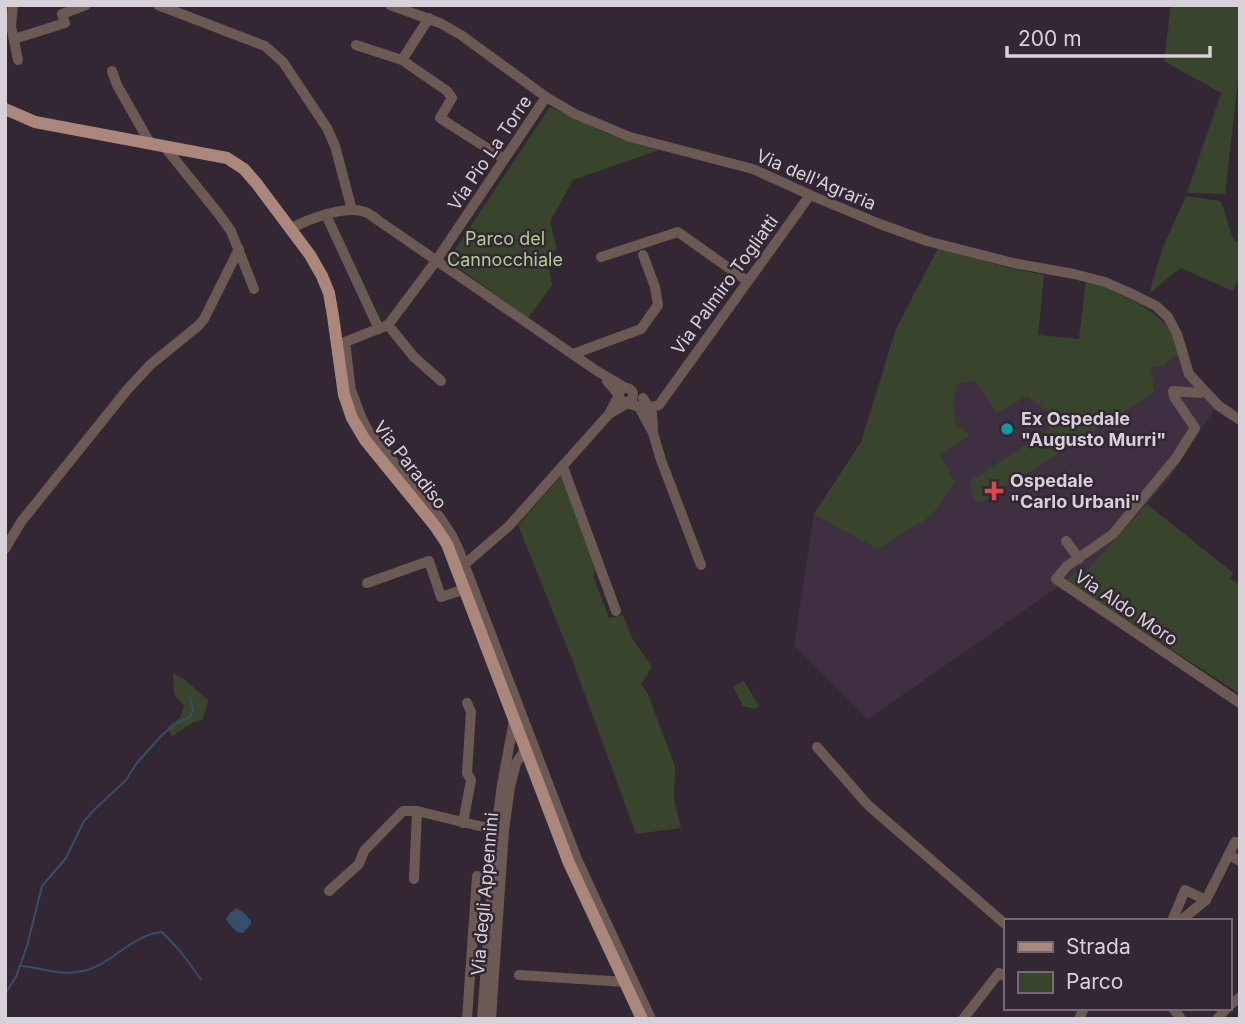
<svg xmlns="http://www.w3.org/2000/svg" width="1245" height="1024" font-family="Inter,sans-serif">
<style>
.built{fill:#3f3041}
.green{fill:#38442b}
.water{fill:#354e6a}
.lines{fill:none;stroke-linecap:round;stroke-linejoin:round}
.stream{stroke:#354e6a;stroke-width:2}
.minor{stroke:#6b5954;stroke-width:10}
.major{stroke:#aa867b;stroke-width:12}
.culture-dot{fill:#0f9aa8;stroke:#322733;stroke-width:2.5}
.health-dot{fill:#e0444e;stroke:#322733;stroke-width:2.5}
.labels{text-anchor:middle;stroke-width:5;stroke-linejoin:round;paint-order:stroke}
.street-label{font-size:18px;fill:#d8d1d9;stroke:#322733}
.park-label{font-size:18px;fill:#b0cd91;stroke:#322733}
.poi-label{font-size:18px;font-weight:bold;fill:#d8d1d9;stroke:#322733;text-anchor:start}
</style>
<rect width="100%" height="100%" fill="#322733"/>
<!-- built -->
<polygon class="built" points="1005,267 1044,275 1038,335 1079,339 1086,279 1140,304 1164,323 1187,375 1216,407 1171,476 1127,528 1083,575 1075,575 868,719 794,645 814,514 861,442 896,329"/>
<!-- green -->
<g class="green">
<polygon points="1171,5 1240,5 1240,64 1225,194 1187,193 1221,93 1164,61"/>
<polygon points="550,107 608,134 659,150 573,180 550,222 557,249 547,255 552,285 528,318 448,260"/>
<polygon points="1186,196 1221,201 1233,239 1240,243 1240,277 1233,291 1180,268 1149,294 1163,247"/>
<path d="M938,248L1005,267L1044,275L1038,335L1079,339L1086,279C1113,292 1159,307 1173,336C1176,342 1178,350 1181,357L1173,356L1164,366L1151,367L1154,392L983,502H977C971,494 970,489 972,480L1049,429L1047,411L1027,396L997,413L974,380L957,384L953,401L956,424L970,435L940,455L955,482L931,516L877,549L814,514L861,442L896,329Z"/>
<polygon points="562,475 596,567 593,576 609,618 623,615 632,638 652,667 641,684 647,692 675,766 674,800 681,828 636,834 573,662 518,525"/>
<polygon points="1147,504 1233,573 1230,579 1240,584 1240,694 1066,581 1075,574 1083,575"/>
<polygon points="173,673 183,678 208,700 203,719 192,723 172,736 167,727 180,718 184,706 174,694"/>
<polygon points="744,681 759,706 755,709 743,706 733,687"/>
</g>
<!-- water -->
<path class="water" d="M236,908L243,912L251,921V924L243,933C236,933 229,925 226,919L230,913Z"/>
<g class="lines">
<!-- stream -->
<g class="stream">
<path d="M22,966C41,968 59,975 77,972C109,969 131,934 162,932L180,951L201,979"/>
<polyline points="5,994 16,977 27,946 42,886 66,858 84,821 94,810 126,780 136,764 163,734 177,723 190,717 193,711 190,697"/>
</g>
<!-- minor -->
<g class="minor">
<polyline points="13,5 11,26 18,60"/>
<polyline points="158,5 265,46 283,62 327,128 335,146 352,210"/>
<polyline points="390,5 440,23 461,35 546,97 575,114 630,137 753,169 810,195 880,224 927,241 1013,263 1074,274 1105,282 1130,293 1156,306 1168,317 1177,334 1189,374 1219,406 1240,420"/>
<polyline points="14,39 65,23 62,14 86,5"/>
<polyline points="356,45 402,60 447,91 452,98 440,118 504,159"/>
<polyline points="402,60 429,18"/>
<polyline points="112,71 117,85 150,143"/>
<polyline points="546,97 436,261 388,325 345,342 351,390 362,419 369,432 441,519 451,534 458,548 577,859 651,1019"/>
<polyline points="164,146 218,213 231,231 254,289"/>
<polyline points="326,215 379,329"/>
<path d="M290,229C308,219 345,205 365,212C370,214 375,218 379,221L597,371L626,388"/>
<polyline points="601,257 678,232 747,281"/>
<polyline points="388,325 414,357 441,381"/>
<polyline points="573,354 641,329 658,305 655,287 643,255"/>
<polyline points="607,381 619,395 610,412"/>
<circle cx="626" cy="395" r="7"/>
<polyline points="1204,391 1200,393 1173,391 1174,397 1195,428 1176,458 1113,534 1067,566 1056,579 1240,703"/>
<polyline points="643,398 652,413 653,429"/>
<polyline points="639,407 653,433 661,460 701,565"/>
<polyline points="563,467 616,611"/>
<polyline points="1066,541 1079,559"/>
<polyline points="5,549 21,522 127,390 150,365 198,326 204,319 239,249"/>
<path d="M465,564L509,526L609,414L628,403C638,407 647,409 659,405L810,195"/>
<polyline points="367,583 429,561 441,597 465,589"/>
<polyline points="817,747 868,805 1005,924"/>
<polyline points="463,823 471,780 467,773 471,712 467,703"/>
<polyline points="1229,855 1240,861"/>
<polyline points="414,879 417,811"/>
<polyline points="329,891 359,864 364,851 403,811 417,811 496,830"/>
<polyline points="1172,921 1185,890 1206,900 1235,842 1240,844"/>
<polyline points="1180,921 1206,900"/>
<polyline points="519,975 625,982"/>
<polyline points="1229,1006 1240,997"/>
<polyline points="1173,1008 1181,1019"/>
<polyline points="467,1019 477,876"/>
<polyline points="482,1019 496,830 502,785 514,720"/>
<polyline points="491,1019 504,830 510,787 516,763 525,750"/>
<polyline points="963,1019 999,973 1005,976"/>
<polyline points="1079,1019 1084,1008"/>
<polyline points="1217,1019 1227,1008"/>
</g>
<!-- major -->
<polyline class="major" points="5,109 35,122 227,158 244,169 257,184 310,255 322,276 329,293 333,316 344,395 352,418 365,440 435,526 447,544 569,863 642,1019"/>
</g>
<!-- markers -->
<circle class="culture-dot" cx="1007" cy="429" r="7"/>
<path class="health-dot" d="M990.5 480.5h7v7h7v7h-7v7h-7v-7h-7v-7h7z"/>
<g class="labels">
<!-- street labels -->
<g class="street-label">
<text transform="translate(490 153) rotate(-56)" y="6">Via Pio La Torre</text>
<text transform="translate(816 180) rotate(23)" y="6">Via dell'Agraria</text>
<text transform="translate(725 285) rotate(-54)" y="6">Via Palmiro Togliatti</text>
<text transform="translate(410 465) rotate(52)" y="6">Via Paradiso</text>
<text transform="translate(1126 608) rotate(34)" y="6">Via Aldo Moro</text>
<text transform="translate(485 894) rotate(-85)" y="6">Via degli Appennini</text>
</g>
<!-- park labels -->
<g class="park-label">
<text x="505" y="245">Parco del<tspan x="505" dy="21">Cannocchiale</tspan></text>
</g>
<!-- poi labels -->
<g class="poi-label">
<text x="1021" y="425">Ex Ospedale<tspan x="1021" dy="21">"Augusto Murri"</tspan></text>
<text x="1010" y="487">Ospedale<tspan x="1010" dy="21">"Carlo Urbani"</tspan></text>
</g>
</g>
<!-- border -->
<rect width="1245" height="1024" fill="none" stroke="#d8d1d9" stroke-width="14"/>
<!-- legend -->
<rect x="1004" y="919" width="228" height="91" fill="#322733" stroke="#746b75" stroke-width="2"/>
<rect x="1018" y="942" width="35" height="10" fill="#aa867b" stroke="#746b75" stroke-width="2"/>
<text x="1066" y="954" font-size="21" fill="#d8d1d9">Strada</text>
<rect x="1018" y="972" width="35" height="21" fill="#38442b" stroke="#746b75" stroke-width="2"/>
<text x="1066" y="989" font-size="21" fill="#d8d1d9">Parco</text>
<!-- scale -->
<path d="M1007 46v10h203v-10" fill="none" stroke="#d8d1d9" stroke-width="3.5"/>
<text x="1018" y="46" font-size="21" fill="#d8d1d9" stroke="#322733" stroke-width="5" paint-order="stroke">200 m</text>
</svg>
